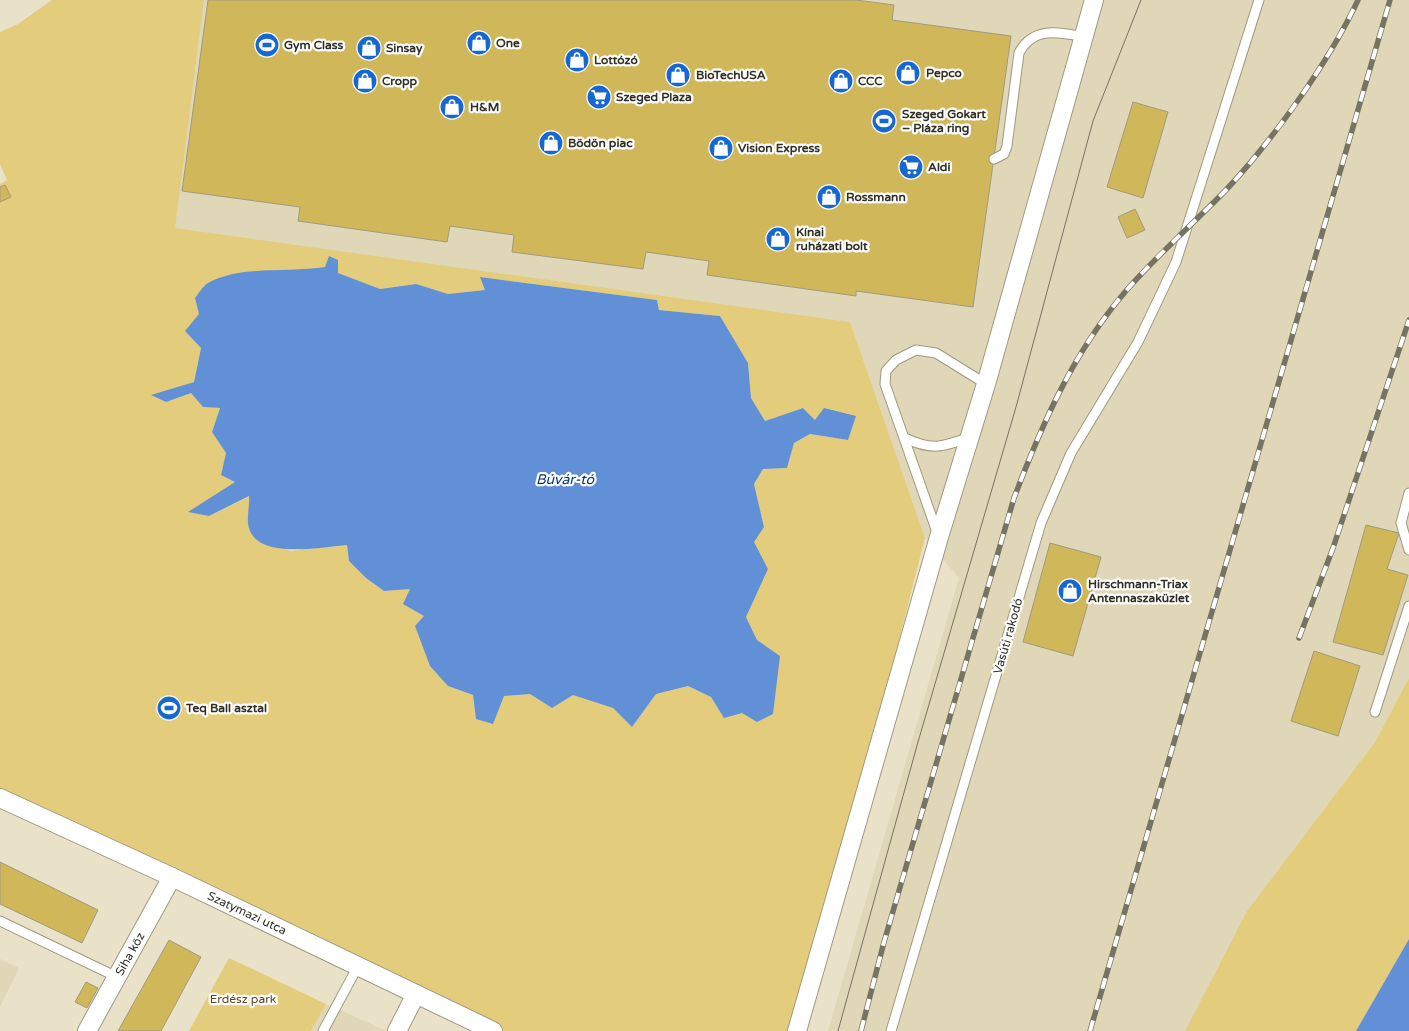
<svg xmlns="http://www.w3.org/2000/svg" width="1409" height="1031" font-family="'Varela Round',sans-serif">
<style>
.built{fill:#dfd7b7}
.green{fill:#e3cc7c;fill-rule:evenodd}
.water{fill:#6190d6}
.building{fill:#d0b75a;stroke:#a19a83}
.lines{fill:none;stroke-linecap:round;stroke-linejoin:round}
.service-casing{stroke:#a09982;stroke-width:11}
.minor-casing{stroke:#a09982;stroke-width:20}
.service{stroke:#fff;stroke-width:9}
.minor{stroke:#fff;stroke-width:18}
.tram{stroke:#777363;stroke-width:1}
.rail-casing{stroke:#777363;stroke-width:5.5}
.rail{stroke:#fff;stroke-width:4;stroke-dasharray:11;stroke-linecap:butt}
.labels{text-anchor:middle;stroke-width:4.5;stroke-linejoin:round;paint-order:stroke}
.poi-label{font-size:12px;font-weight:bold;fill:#323026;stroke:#fff;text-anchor:start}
.street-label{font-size:12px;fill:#323026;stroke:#fff}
.park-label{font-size:12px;fill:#574c25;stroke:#fff}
.water-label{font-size:14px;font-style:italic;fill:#053573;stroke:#fff}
</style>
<rect width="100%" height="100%" fill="#e9e2c9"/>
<!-- built -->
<g class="built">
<polygon points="204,0 1409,0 1409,678 1375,742 1247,911 1185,1031 828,1031 959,578 925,538 850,322 174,228"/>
<polygon points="0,959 19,968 0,1007"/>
<polygon points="326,1004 387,1031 311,1031"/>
</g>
<!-- green -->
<g class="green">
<path d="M52,0H204L175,228L850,322L925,538L820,950L797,1031H493L0,798V184L7,180L0,164V32L18,24ZM329,257L337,273L380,289L415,284L448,294L486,290L480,277L657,300L659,310L720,316L748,363L751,398L765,421L803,408L815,420L848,440L810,434L794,443L787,468L763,469L754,484L764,527L753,542L768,569L746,617L757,640L780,656L724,718L711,697L688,686L656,694L632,727L613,708L573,694L552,708L530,694L504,696L476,719L473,695L448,686L424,616L410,589L384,591L366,578L349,561L347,545L290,551L249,528L250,496L209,516L189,512L235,482L221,474L226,453L212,432L220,408L203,407L191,393L152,395L194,382L201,348L199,314L301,270L325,267Z"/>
<polygon points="1409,678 1409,939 1356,1031 1185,1031 1247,911 1375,742"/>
<polygon points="229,958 326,1004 311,1031 189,1031"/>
</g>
<!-- water -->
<g class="water">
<path d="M329,256L338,260V273L380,289L416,284L448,294L485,290L480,277L657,300L659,310L720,316L748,363L751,398L765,421L803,408L815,420L824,408L856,416L848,440L810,434L794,443L787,468L763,469L754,484L764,527L754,542L768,569L746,617L757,640L780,656L773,714L757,722L742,713L724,718L711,697L688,686L656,694L632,727L613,708L573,695L552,708L530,694L504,696L493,724L476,719L473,695L448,686L430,666L415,626L424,616L403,604L410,589L384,591L366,578L349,561L347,545C323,547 258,560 249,528C246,519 250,505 249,496L209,516L188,512L235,482L221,475L226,453L212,432L220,408L203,407L191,393L166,402L151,395L194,382L201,348L185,331L199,314L195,298C199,293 203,286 208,283C240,265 288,273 325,267Z"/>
<polygon points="1409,939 1409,1031 1356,1031"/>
</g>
<!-- building -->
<g class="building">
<polygon points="208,0 856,0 894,5 892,20 1011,36 973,307 856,291 856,296 707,275 709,261 646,252 643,269 512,252 514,235 450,226 447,242 298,221 300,207 182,191"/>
<polygon points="1133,102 1168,112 1143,198 1107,187"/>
<polygon points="5,185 11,197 0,202 0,187"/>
<polygon points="1135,209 1145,230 1127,238 1118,217"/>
<polygon points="1366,525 1399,533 1387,569 1408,575 1383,655 1333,642"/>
<polygon points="1050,543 1101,557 1073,656 1023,642"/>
<polygon points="1314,651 1360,666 1338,736 1291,721"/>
<polygon points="0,862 98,910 82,943 0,904"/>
<polygon points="169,940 201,957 161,1031 118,1031"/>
<polygon points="86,982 98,988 87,1008 75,1002"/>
</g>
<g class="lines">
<defs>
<g id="service">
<path d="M994,159L1004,154L1007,146L1019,53C1033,26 1059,32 1084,37"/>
<path d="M905,438C932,451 943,447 970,437"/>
<polyline points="1409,493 1401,523 1409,550"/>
<polyline points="938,535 885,384 886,371 896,360 916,350 936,353 986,384"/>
<polyline points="1375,712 1409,606"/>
<polyline points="0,921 117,977"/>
<polyline points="323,1031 358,966"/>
<polyline points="891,1031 1041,523 1071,453 1138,342 1176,262 1259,0"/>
</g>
<g id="minor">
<polyline points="0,798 172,877 493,1031"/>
<polyline points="87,1031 172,877"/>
<polyline points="397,1031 416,994"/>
<polyline points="797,1031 939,537 986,384 1094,0"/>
</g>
</defs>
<!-- service casing -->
<use href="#service" class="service-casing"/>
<!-- minor casing -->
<use href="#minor" class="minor-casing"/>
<!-- service -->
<use href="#service" class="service"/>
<!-- minor -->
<use href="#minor" class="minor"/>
<!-- tram -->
<polyline class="tram" points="838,1031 918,742 1016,407 1093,121 1141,0"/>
<defs>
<g id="rail">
<polyline points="1299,638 1333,548 1409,320"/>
<path d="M861,1031L884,942L1014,498C1042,424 1073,353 1125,292C1156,256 1193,224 1226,190C1273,140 1329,62 1358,0"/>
<polyline points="1090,1031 1390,0"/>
</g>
</defs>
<!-- rail casing -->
<use href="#rail" class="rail-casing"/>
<!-- rail -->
<use href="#rail" class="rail"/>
</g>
<!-- icons -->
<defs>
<symbol id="shop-disc" viewBox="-11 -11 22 22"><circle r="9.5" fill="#1568d2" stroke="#fff"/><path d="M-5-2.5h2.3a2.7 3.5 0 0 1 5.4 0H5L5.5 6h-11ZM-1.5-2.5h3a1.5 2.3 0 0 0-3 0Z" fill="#fff"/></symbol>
<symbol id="stadium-disc" viewBox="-11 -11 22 22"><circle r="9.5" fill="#1568d2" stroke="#fff"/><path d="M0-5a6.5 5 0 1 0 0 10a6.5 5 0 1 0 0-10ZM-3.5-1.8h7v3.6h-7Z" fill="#fff"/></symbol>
<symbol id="supermarket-disc" viewBox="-11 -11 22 22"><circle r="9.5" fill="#1568d2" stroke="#fff"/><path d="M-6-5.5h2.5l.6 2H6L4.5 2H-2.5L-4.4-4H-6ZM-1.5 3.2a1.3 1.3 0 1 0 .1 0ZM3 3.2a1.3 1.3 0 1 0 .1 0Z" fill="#fff"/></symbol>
</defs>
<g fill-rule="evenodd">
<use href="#shop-disc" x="465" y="29" width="28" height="28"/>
<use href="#stadium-disc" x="253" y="31" width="28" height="28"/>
<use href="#shop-disc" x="355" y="34" width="28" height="28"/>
<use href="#shop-disc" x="563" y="46" width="28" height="28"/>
<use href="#shop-disc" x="894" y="59" width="28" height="28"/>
<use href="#shop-disc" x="664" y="61" width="28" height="28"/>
<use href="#shop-disc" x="351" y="67" width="28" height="28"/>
<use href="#shop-disc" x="827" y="67" width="28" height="28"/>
<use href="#supermarket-disc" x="585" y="83" width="28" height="28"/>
<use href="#shop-disc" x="438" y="93" width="28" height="28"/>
<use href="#stadium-disc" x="870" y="107" width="28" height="28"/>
<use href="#shop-disc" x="537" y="129" width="28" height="28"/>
<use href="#shop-disc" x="707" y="134" width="28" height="28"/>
<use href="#supermarket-disc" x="897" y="153" width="28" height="28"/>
<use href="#shop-disc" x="815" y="183" width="28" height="28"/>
<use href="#shop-disc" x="764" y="225" width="28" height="28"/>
<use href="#shop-disc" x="1056" y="577" width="28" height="28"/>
<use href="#stadium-disc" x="155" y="694" width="28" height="28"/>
</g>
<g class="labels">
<!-- poi labels -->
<g class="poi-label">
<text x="496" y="47">One</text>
<text x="284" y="49">Gym Class</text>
<text x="386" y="52">Sinsay</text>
<text x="594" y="64">Lottózó</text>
<text x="926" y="77">Pepco</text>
<text x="696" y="79">BioTechUSA</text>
<text x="382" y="85">Cropp</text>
<text x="858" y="85">CCC</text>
<text x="616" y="101">Szeged Plaza</text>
<text x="470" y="111">H&amp;M</text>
<text x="902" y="118">Szeged Gokart<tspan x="902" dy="14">– Pláza ring</tspan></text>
<text x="568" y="147">Bödön piac</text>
<text x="738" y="152">Vision Express</text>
<text x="928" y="171">Aldi</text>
<text x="846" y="201">Rossmann</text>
<text x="796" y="236">Kínai<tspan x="796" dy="14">ruházati bolt</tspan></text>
<text x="1088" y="588">Hirschmann-Triax<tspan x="1088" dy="14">Antennaszaküzlet</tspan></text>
<text x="186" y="712">Teq Ball asztal</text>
</g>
<!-- street labels -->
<g class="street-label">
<text transform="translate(1008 636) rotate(-74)" y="4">Vasúti rakodó</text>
<text transform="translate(247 913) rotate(25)" y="4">Szatymazi utca</text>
<text transform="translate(130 954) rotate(-61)" y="4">Siha köz</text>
</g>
<!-- park labels -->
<g class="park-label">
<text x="243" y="1003">Erdész park</text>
</g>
<!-- water labels -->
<g class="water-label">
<text x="565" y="484">Búvár-tó</text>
</g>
</g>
</svg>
